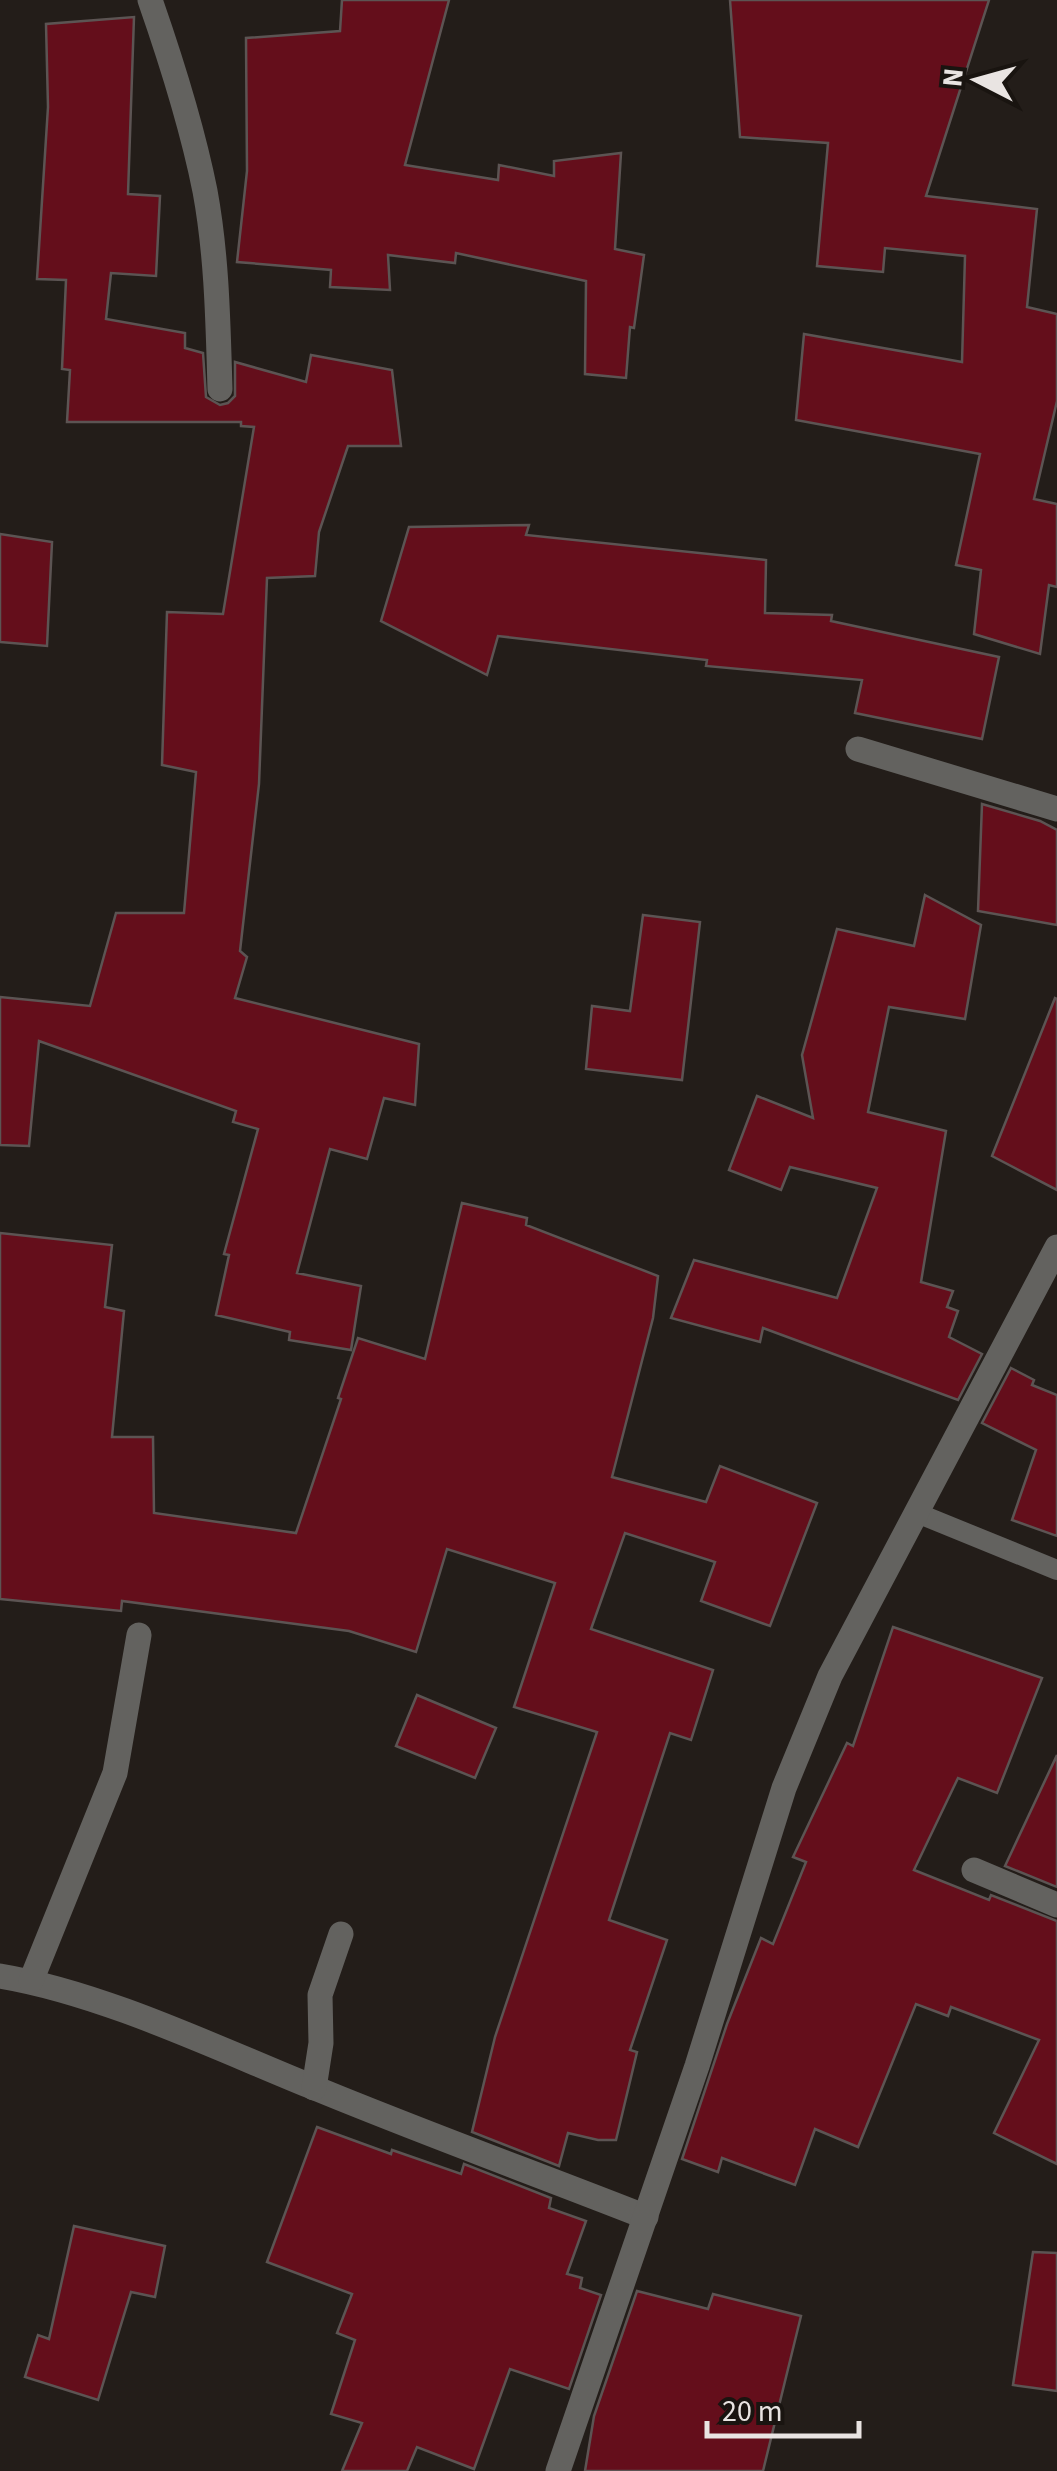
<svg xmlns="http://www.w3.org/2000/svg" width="1057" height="2471" font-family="'Source Sans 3',sans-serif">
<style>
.building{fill:#640e1b;stroke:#5c5453;stroke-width:2.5}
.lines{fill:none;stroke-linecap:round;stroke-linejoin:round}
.lane{stroke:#63625f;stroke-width:20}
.street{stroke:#63625f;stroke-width:25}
</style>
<rect width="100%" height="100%" fill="#231d19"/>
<!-- building -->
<g class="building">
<polygon points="342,0 449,0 405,165 498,180 499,165 554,176 554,161 621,153 615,249 644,255 634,328 630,327 626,378 585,374 586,281 456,253 455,263 388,255 390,290 330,287 331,270 237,262 247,171 246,38 340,31"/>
<polygon points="730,0 989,0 926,196 1037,209 1027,307 1057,314 1057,401 1034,499 1057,504 1057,587 1049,585 1040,654 974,634 981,570 956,565 980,454 796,420 804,334 962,362 965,256 885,248 883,272 817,266 828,143 740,137"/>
<polygon points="134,17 128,194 160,196 156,276 111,273 106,319 185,333 185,348 203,353 206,397 220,405 228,403 235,396 235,362 306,382 311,355 392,370 401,446 348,446 319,532 315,576 267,578 259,784 240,951 247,957 235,998 419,1044 415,1105 384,1098 367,1159 330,1149 297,1273 361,1286 351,1350 289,1340 290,1332 216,1315 229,1255 224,1254 258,1129 233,1122 236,1111 39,1041 29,1146 0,1145 0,997 90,1006 116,913 184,913 196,772 162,765 167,612 223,614 254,427 241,426 241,422 67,422 70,370 62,369 66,280 37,279 48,107 46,24"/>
<polygon points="529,525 526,535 766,560 765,613 832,615 831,621 999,657 982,739 855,713 862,680 706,666 707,660 498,636 487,675 381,621 409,527"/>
<polygon points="0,534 52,542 47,646 0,642"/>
<polygon points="982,804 1040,821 1057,830 1057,925 978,911"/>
<polygon points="925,895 981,925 965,1019 889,1007 868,1112 946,1131 921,1282 953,1291 947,1307 958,1311 949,1337 982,1354 958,1400 763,1328 760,1342 671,1318 694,1260 837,1298 877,1188 790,1167 781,1190 729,1170 757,1096 813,1118 802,1055 837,929 914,946"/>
<polygon points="643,915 700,922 682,1080 586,1069 592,1006 630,1011"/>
<polygon points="1055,998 1057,999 1057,1190 992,1156"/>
<polygon points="462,1203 527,1218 526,1225 658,1276 653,1318 612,1477 706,1502 720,1466 817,1503 770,1626 701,1601 715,1562 625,1533 591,1629 713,1670 691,1740 670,1733 609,1920 667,1940 630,2050 637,2052 616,2140 598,2140 568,2133 559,2166 472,2132 495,2037 597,1732 514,1707 555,1583 447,1549 416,1652 349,1631 122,1601 121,1611 0,1599 0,1233 112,1245 105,1307 124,1311 112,1437 153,1437 154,1513 296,1533 341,1399 338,1398 358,1338 425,1359"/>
<polygon points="1011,1368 1034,1380 1032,1385 1057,1395 1057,1536 1012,1520 1036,1450 982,1423"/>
<polygon points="893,1627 1042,1678 997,1793 958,1778 914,1870 989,1900 991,1895 1057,1921 1057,2164 994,2133 1039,2040 951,2007 948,2016 916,2004 858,2147 815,2129 795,2185 722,2158 718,2172 682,2159 727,2024 761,1938 773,1944 806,1862 793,1857 847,1743 853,1746"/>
<polygon points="417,1695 496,1728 475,1778 396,1746"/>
<polygon points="1057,1755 1057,1887 1005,1866"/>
<polygon points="317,2127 391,2154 392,2150 461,2174 464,2164 551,2198 549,2208 586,2221 567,2274 582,2278 580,2288 601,2295 569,2389 510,2369 474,2469 417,2447 407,2471 342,2471 362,2423 331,2414 355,2340 337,2333 352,2294 267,2262"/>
<polygon points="74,2226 165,2246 155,2297 131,2292 98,2400 25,2377 38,2335 49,2339"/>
<polygon points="1033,2252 1057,2253 1057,2391 1013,2385"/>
<polygon points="637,2291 708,2309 713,2294 801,2316 763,2471 585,2471 594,2416"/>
</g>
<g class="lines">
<!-- lane -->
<polyline class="lane" points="917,1513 1057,1570"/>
<!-- street -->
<g class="street">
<path d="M150,0C172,63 192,126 205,191C217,256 218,323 220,389"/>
<polyline points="858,749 1057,809"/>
<polyline points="974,1870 1057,1905"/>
<path d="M0,1976C102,1993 214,2047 310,2086C421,2132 534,2173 646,2217"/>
<polyline points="31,1981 115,1773 139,1635"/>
<polyline points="314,2088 321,2043 320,1995 341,1934"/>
<polyline points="558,2471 697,2066 784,1788 830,1676 1057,1247"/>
</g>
</g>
<!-- north arrow -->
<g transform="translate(977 80) rotate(276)" stroke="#191410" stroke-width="8" paint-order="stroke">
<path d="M0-8L18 38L0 25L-18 38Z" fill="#e9e4e2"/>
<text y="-15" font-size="28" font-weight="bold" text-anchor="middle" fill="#e9e4e2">N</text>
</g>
<!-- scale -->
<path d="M707 2421v15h152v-15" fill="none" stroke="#e9e4e2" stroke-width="5"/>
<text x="722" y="2421" font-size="30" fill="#e9e4e2" stroke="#191410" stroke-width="8" paint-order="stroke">20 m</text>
</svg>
